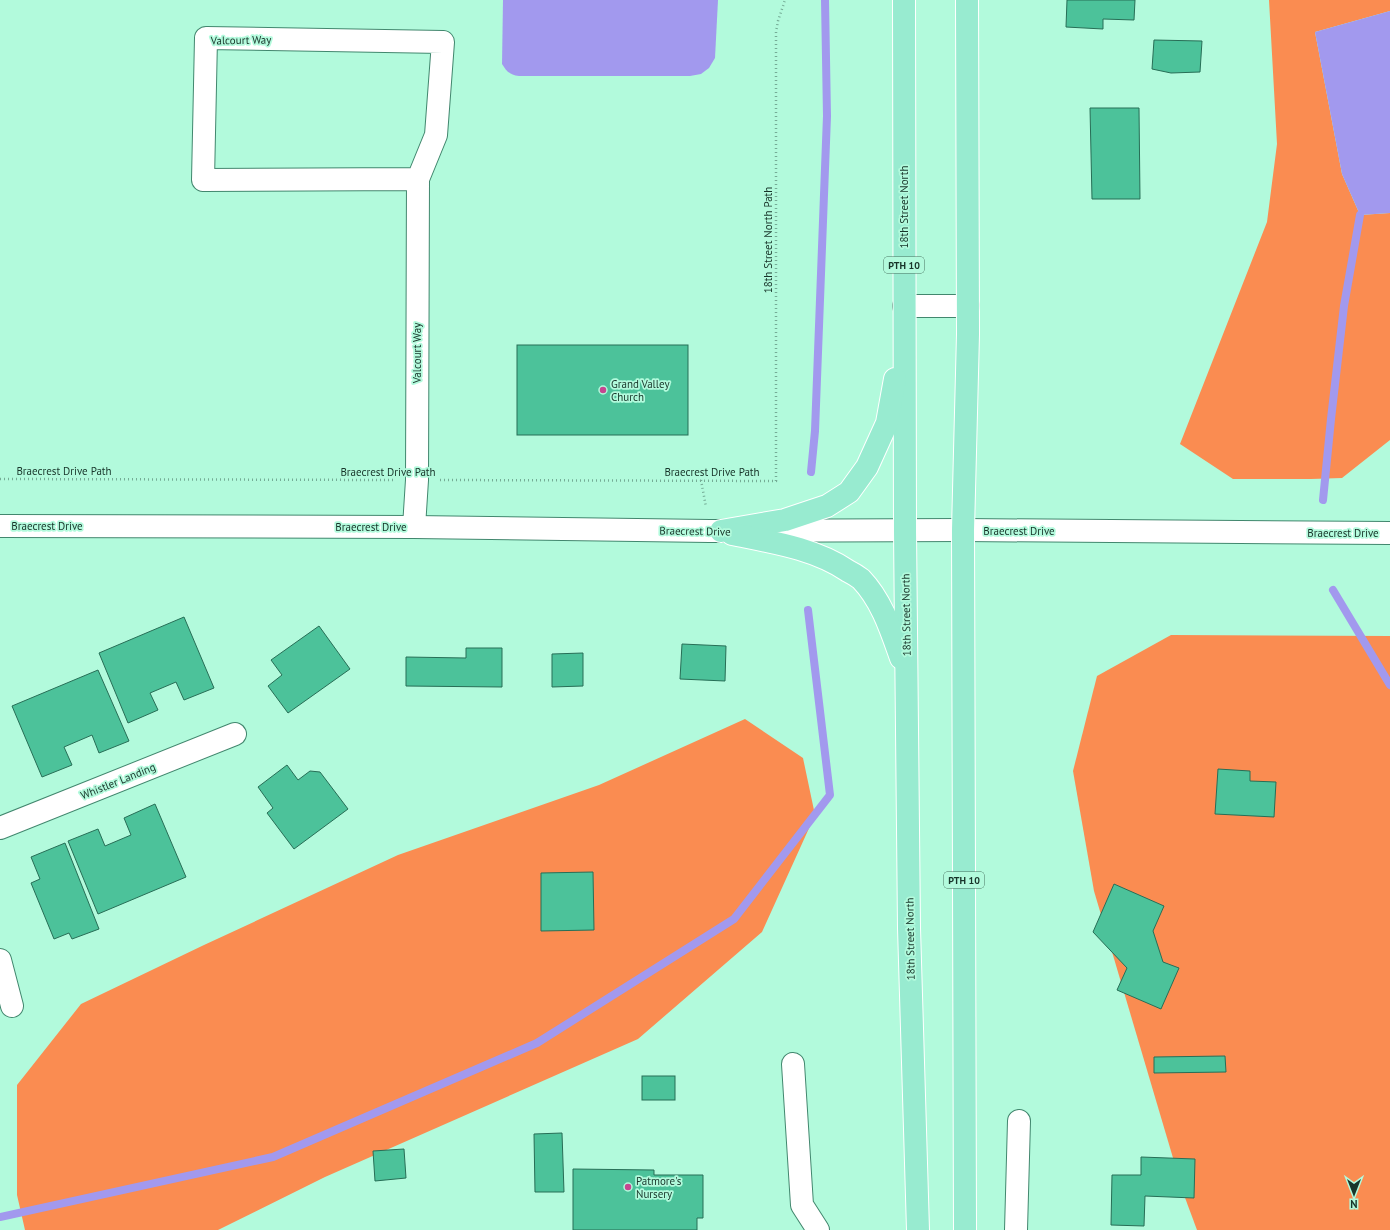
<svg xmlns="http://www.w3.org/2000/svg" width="1390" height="1230" font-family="'PT Sans',sans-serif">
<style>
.forest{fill:#fa8c51}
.water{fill:#a299ee}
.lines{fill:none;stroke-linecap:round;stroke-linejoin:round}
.stream{stroke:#a299ee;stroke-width:8}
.building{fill:#4cc29a;stroke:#276e56}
.minor-casing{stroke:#42876e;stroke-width:24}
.major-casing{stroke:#fff;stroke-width:24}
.path{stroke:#75ac96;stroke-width:2.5;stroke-dasharray:1 3;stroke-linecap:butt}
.minor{stroke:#fff;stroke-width:22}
.major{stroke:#98ebd0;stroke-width:22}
.poi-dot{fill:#c54691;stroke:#b2fadc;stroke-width:1.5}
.labels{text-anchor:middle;stroke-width:3.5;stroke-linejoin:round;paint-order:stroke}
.shield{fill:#b2fadc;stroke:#46705f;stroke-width:1}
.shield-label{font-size:10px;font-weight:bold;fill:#18352a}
.street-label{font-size:11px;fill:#18352a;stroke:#b2fadc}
.poi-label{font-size:11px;fill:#18352a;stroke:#b2fadc;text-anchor:start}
</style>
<rect width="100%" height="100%" fill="#b2fadc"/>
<!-- forest -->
<g class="forest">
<polygon points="1269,0 1390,0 1390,11 1315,32 1342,174 1360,215 1390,213 1390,440 1342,478 1311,479 1233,479 1180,444 1267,222 1277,144"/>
<polygon points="1171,635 1390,636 1390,1230 1197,1230 1184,1195 1094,891 1073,771 1097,676"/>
<polygon points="745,719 803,758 815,815 762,932 638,1039 325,1177 218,1230 25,1230 17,1195 17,1085 81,1004 204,945 398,855 599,785"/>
</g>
<!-- water -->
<g class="water">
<path d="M503,0H718L715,58L709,68L701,74L690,76H519C510,75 507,72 502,64Z"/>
<polygon points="1390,11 1390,213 1360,215 1342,174 1315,32"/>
</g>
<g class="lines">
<!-- stream -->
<g class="stream">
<polyline points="811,472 815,431 827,116 825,0"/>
<polyline points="1323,500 1331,419 1344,306 1360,215"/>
<polyline points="1333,590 1390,685"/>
<polyline points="0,1217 273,1157 537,1043 734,919 830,795 808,610"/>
</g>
</g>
<!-- building -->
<g class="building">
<polygon points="1067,0 1135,0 1134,20 1103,19 1103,29 1066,27"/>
<polygon points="1154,40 1202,41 1200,72 1171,73 1152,69"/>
<polygon points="1090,108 1139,108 1140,199 1092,199"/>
<rect x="517" y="345" width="171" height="90"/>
<polygon points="184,617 214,688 184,700 176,682 150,693 158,710 128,723 99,653"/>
<polygon points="319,626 350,669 288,713 268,686 282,675 271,660"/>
<polygon points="682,644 726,646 725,681 680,679"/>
<polygon points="466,648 502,648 502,687 406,686 406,657 466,658"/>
<polygon points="583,653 583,686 552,687 552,654"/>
<polygon points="98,670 129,741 99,753 92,735 64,747 72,765 42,777 12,706"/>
<polygon points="287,765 298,780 310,771 320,772 348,809 294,849 267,813 273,808 258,787"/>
<polygon points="1218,769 1250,771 1250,781 1276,782 1274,817 1215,814"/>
<polygon points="155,804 186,877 98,914 68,841 98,829 105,846 131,835 124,818"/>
<polygon points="65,843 99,929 72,939 69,933 54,939 31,883 40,879 31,857"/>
<polygon points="593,872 594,930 541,931 541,873"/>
<polygon points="1114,884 1164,906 1153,931 1163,962 1179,968 1161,1009 1117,990 1127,968 1093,932"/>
<polygon points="1225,1056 1226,1072 1154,1073 1154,1057"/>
<rect x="642" y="1076" width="33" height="24"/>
<polygon points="562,1133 564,1192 535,1192 534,1134"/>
<polygon points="404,1149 406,1178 375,1181 373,1151"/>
<polygon points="1141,1157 1195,1159 1194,1198 1145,1196 1144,1226 1111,1225 1112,1175 1141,1175"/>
<polygon points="573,1169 654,1170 654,1175 703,1175 703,1218 697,1218 697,1230 573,1230"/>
</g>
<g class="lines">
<defs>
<g id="minor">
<polyline points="904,306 968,306"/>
<polyline points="0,526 414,527 710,531 963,530 1390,533"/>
<polyline points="414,527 417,480 418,179 436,135 443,42 206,38 203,180 418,179"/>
<polyline points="0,828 235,734"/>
<polyline points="0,960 12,1006"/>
<polyline points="793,1064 802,1205 818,1230"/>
<polyline points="1016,1230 1019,1121"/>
</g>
<g id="major">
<polyline points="904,0 905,531 909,928 918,1230"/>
<polyline points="721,531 785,520 827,506 849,492 867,467 887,423 895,379"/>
<path d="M732,534C771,542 814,548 848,571C852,573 857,576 861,579C882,601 891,630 901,658"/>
<polyline points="965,1230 963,530 968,334 967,0"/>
</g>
</defs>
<!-- minor casing -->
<use href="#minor" class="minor-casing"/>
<!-- major casing -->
<use href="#major" class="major-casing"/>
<!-- path -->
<g class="path">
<polyline points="0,479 393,480"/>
<polyline points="440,480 776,481 776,32 778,21 785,0"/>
<polyline points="701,480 706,507"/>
</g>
<!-- minor -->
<use href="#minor" class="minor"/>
<!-- major -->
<use href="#major" class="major"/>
</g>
<!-- markers -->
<g class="poi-dot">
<circle cx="603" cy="390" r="4"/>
<circle cx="628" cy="1187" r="4"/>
</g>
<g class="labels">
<!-- shield labels -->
<g class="shield">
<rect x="884" y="257" width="40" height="16" rx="3"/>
<rect x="944" y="872" width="40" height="16" rx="3"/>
</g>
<g class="shield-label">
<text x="904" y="269">PTH 10</text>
<text x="964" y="884">PTH 10</text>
</g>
<!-- street labels -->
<g class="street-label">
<text transform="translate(241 40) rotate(-1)" y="4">Valcourt Way</text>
<text transform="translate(904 207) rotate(-90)" y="4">18th Street North</text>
<text transform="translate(768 240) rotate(-90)" y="4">18th Street North Path</text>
<text transform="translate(417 353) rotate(-90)" y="4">Valcourt Way</text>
<text x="64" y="475">Braecrest Drive Path</text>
<text x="388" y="476">Braecrest Drive Path</text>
<text x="712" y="476">Braecrest Drive Path</text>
<text x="47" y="530">Braecrest Drive</text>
<text x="371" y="531">Braecrest Drive</text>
<text transform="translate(695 531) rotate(1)" y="4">Braecrest Drive</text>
<text x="1019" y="535">Braecrest Drive</text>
<text x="1343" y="537">Braecrest Drive</text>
<text transform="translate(906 615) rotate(-91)" y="4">18th Street North</text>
<text transform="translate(118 781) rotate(-22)" y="4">Whistler Landing</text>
<text transform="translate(910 939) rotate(-91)" y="4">18th Street North</text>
</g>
<!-- poi labels -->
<g class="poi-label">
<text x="611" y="388">Grand Valley<tspan x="611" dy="13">Church</tspan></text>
<text x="636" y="1185">Patmore's<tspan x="636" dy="13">Nursery</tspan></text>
</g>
</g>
<!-- north arrow -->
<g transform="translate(1354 1194) rotate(180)" stroke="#b2fadc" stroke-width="3" paint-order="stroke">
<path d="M0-3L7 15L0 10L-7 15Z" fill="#18352a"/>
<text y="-6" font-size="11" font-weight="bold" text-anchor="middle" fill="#18352a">N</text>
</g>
</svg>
